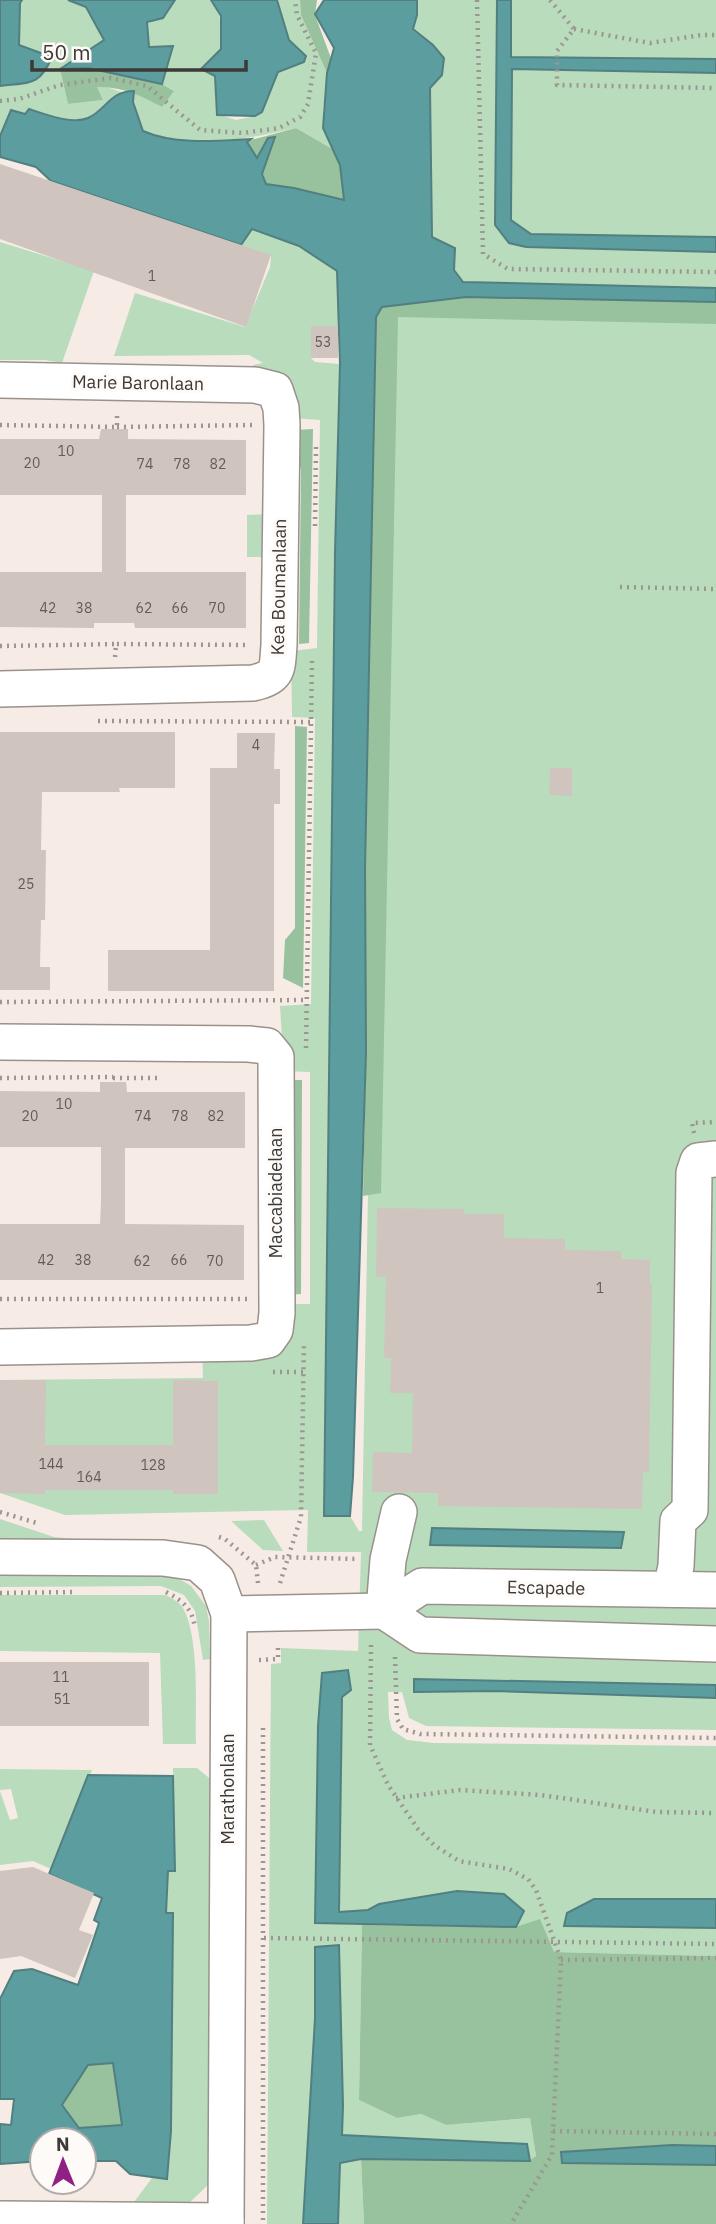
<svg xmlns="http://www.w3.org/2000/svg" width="716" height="2224" font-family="'IBM Plex Sans',sans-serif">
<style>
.green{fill:#b9dcbd}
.forest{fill:#98c19d}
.water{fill:#5c9d9f;stroke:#527f80;stroke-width:2;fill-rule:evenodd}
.building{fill:#cfc5be}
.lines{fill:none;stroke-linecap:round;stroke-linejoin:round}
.minor-casing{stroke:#9a918b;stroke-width:38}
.path{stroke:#9c9691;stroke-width:4.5;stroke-dasharray:2 5;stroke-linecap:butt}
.minor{stroke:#fff;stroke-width:35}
.labels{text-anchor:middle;stroke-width:6;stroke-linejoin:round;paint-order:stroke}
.number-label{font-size:14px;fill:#615c58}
.street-label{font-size:18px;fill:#3c3936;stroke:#fefaf7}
</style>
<rect width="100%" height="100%" fill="#f6ece5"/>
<!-- green -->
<g class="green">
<polygon points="22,0 68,0 86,7 105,40 60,69 68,104 103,100 96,86 107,87 121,92 87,119 61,119 29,109 0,136 0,86 35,81 51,57 19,45 20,2"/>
<path d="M175,0H211C231,30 219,44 215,75C214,88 216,102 217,114L236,120L255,116L275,71L306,55L289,40L276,0H300L301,15L327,73L323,113L334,150L296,128C249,139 189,150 142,131L133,102L134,91L162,107L173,90L162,84L173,47H149L147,21L163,18Z"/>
<polygon points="379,0 716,0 716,1688 428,1692 495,1691 716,1698 716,1730 426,1726 409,1718 402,1692 388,1692 389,1718 392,1730 407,1740 434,1743 716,1746 716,1899 594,1899 564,1925 716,1928 716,1956 554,1952 516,1927 524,1911 457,1891 379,1904 368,1910 339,1912 342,1697 351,1690 322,1674 318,1726 315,1923 362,1925 359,2100 397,2118 421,2114 446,2125 530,2118 536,2156 530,2161 527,2144 342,2135 343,2106 339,1946 315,1947 315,2018 303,2224 267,2224 271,1664 281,1663 281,1648 358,1651 361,1552 307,1552 308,1510 65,1515 0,1493 0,1380 203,1378 202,1349 284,1349 286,1304 310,1304 310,1072 284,1071 280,1006 311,1004 315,718 292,717 291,651 317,648 320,420 292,418 293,385 281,374 259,372 253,365 263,363 249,355 114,356 135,293 245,327 270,267 271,256 241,245 251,229 299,246 337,271 339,326 311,326 311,358 315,362 340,364 335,582 324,1512 350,1516 359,1531 362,1531 382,406 373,324"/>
<polygon points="0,242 94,271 62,363 45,360 0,360"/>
<polygon points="268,514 269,557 247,557 247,515"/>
<polygon points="0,1519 54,1537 75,1539 74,1544 16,1543 0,1539"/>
<polygon points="264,1520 283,1551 263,1550 231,1521"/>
<polygon points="0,1569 165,1570 191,1586 206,1606 209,1621 210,1659 203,1660 195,1611 184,1595 161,1586 0,1587"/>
<path d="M0,1595H166C172,1599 180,1602 183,1608C200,1638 195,1709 196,1744H163L160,1653L0,1651Z"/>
<polygon points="173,1768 197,1768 214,1782 211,2182 187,2205 131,2206 152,2178 167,2179 171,2131 173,1913 166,1914 168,1871 175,1870"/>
<polygon points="0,1769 92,1770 51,1869 33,1861 0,1865 0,1791 10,1820 18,1818 11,1789 0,1790"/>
<polygon points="361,2159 364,2224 338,2224 339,2163"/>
</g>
<!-- forest -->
<g class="forest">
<polygon points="300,0 317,0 315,15 332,61 327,73 301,15"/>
<path d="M88,68L162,84L174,91L162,107C142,96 121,86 97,87L103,100L68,104L60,69Z"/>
<polygon points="296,128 334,150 340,165 345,200 294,188 266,184 262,174 268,139 257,158 247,141"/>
<polygon points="466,297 716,302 716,324 398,317 381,1193 363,1196 366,1052 365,869 376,317 382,307"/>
<polygon points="313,429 309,643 299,644 301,471 293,430"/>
<polygon points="295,726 307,727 303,988 283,978 285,940 295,928"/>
<polygon points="283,1080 302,1080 301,1294 284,1295"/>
<polygon points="540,1919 554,1952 716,1956 716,2224 364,2224 361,2159 529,2161 536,2156 530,2118 446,2125 421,2114 397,2118 359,2100 362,1925 516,1927"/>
<polygon points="113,2063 122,2125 79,2129 61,2105 88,2065"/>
</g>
<!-- water -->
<g class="water">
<path d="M0,0H22L20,3L19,45L52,57C39,87 30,82 0,86Z"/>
<polygon points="68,0 175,0 163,18 147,22 149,47 173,46 162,84 88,68 60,69 104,40 86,7"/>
<polygon points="211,0 277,0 289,40 306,56 304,62 278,72 262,112 255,116 217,115 215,76 201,69 221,49 221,16"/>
<path d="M324,0H417V15L413,29L433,45L444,58L442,75L430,88L432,237L455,248L454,270L463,282L716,288V302L466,297L382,307L376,317L365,869L366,1052L353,1477L350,1516H324L335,552L340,364L337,271L299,246L252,229L241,245L51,181L36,167L0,157V136L11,110L25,114L29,109C44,114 73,125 88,118C106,110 110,91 134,91L133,102L143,131C175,145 216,141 251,139L247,142L257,158L268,138L275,137L262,174L266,184L294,188L344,200L340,165L323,128L327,73L334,48L315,14Z"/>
<polygon points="497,0 511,0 511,57 716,59 716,73 512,69 511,220 531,234 716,237 716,252 526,247 509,243 495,225"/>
<polygon points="432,1528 624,1532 621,1548 430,1545"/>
<polygon points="348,1670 351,1690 342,1697 339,1912 368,1910 379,1904 457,1891 504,1894 524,1911 516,1927 315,1923 318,1726 322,1673"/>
<polygon points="414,1679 716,1685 716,1698 495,1691 414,1692"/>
<path d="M88,1775L173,1776L175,1871H168L166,1913H173L171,2131L167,2179L130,2174L116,2161H84V2140H42V2161L0,2164V2124L11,2125L14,2099H0V1999L14,1971L32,1969L78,1985L99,1923L94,1920L102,1898L49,1874ZM113,2063L122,2125L79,2128L62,2105L88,2065Z"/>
<polygon points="594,1899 716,1899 716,1928 564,1926 567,1913"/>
<polygon points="339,1945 343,2106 342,2135 527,2144 530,2161 361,2159 340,2163 338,2224 303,2224 315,2018 315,1947"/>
<polygon points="672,2145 716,2146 716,2165 562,2163 561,2152"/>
</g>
<!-- building -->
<g class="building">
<polygon points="0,164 271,255 246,327 0,239"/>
<rect x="311" y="326" width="27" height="32"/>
<polygon points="101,429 128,429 128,439 246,440 246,495 126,495 126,572 246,572 246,628 135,628 134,623 94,623 94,628 0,627 0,572 102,572 102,495 0,495 0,439 99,439"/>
<polygon points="0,732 175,732 175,788 119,788 120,792 42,792 41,850 46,850 45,920 41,920 40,967 50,967 50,990 0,990"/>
<polygon points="237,733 275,733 274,769 280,769 280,804 274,804 274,991 108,991 108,950 210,950 210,768 237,768"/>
<polygon points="550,768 572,768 572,796 549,795"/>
<polygon points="100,1082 126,1082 127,1092 245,1092 245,1148 125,1148 125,1224 244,1225 244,1280 0,1280 0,1224 100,1224 101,1203 101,1147 0,1147 0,1091 100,1092"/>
<polygon points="377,1208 464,1209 464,1214 504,1214 504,1238 565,1239 565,1250 621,1251 621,1259 650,1260 650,1284 652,1284 649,1473 643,1472 642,1509 438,1506 438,1493 372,1492 373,1452 412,1453 413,1393 390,1393 391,1358 384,1358 386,1277 376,1277"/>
<polygon points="0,1380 46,1380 45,1445 173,1445 173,1380 218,1381 218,1494 173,1494 173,1490 45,1490 45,1494 0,1493"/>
<rect x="0" y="1662" width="149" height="64"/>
<polygon points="33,1867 94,1893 79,1930 93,1935 75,1978 21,1956 0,1959 0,1871"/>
</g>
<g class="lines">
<defs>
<g id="minor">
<path d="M0,380L255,385L275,390L281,408L282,425L279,645C277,670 279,677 253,683L0,689"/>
<polyline points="0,1042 249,1044 267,1046 276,1057 277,1313 275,1330 268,1340 251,1343 0,1347"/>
<polyline points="0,1557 163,1558 198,1563 217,1580 229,1614 226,2224"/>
<polyline points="671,1589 676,1566 678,1521 690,1510 694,1173 698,1161 716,1159"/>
<polyline points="384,1611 420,1635 716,1644"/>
<polyline points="384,1611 388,1560 399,1512"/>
<polyline points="229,1614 384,1611 422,1586 716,1590"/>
<polyline points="0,2219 226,2221"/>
</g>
</defs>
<!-- minor casing -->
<use href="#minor" class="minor-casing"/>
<!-- path -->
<g class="path">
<polyline points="477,0 483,254 508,269 716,272"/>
<polyline points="550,0 574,29 557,51 557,85 716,88"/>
<polyline points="574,29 650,43 701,35 716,35"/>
<polyline points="0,101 19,99 60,85 111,78 147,86 200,130 243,133 279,128 300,117 308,104 316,53 297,15 295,0"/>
<polyline points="0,425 117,427 117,411"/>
<polyline points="117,427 252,425"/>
<polyline points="315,526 316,444"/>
<polyline points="620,587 716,589"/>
<polyline points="0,646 116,644"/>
<polyline points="115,657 116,644 249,645"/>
<polyline points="98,721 311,722"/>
<polyline points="0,1002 307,1000"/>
<polyline points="306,1048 312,661"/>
<polyline points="0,1078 113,1077"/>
<polyline points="113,1078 158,1078"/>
<polyline points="694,1133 692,1123 716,1122"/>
<polyline points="0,1299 248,1299"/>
<polyline points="273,1372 303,1372"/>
<polyline points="0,1512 37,1523"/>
<polyline points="219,1537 225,1539 256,1565 258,1583"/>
<polyline points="256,1565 275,1557 358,1559"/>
<polyline points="280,1583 301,1517 304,1343"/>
<path d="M166,1592C183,1601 192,1608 195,1628"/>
<polyline points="0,1593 77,1592"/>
<polyline points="371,1645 370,1745 388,1785 418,1829 434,1845 459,1861 509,1869 528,1879 536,1890 561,1960 552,2155 511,2224"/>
<polyline points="395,1657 397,1719 403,1729 420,1734 716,1738"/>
<polyline points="259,1660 278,1659 278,1644"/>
<polyline points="263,1728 263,2224"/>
<polyline points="396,1798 460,1790 541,1795 656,1812 716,1813"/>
<polyline points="264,1938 716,1944"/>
<polyline points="561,1960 716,1958"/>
<polyline points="553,2131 716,2134"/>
</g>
<!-- minor -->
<use href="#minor" class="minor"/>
</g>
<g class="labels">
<!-- number labels -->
<g class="number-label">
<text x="152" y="281">1</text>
<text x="323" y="347">53</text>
<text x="66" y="456">10</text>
<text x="32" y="468">20</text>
<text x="145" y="469">74</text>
<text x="182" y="469">78</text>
<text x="218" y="469">82</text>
<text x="48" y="613">42</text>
<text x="84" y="613">38</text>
<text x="144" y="613">62</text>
<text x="180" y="613">66</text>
<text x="217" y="613">70</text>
<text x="256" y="750">4</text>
<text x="26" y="889">25</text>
<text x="64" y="1109">10</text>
<text x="30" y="1121">20</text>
<text x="143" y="1121">74</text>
<text x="180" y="1121">78</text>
<text x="216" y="1121">82</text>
<text x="46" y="1265">42</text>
<text x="83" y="1265">38</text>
<text x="179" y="1265">66</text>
<text x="142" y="1266">62</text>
<text x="215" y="1266">70</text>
<text x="600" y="1293">1</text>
<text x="51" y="1469">144</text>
<text x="153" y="1470">128</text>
<text x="89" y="1482">164</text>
<text x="61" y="1682">11</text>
<text x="62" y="1704">51</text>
</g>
<!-- street labels -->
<g class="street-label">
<text transform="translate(138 383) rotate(1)" y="6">Marie Baronlaan</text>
<text transform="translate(279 587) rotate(-89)" y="6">Kea Boumanlaan</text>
<text transform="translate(276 1193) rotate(-90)" y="6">Maccabiadelaan</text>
<text transform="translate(546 1588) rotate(1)" y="6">Escapade</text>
<text transform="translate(228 1789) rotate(-90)" y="6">Marathonlaan</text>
</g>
</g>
<!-- north arrow -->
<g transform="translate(63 2161) rotate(359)"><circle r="33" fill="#fefaf7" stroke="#b0adaa" stroke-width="2"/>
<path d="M0-5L12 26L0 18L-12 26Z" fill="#8f2184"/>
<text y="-10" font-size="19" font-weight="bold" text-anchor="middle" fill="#3c3936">N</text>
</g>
<!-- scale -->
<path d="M32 60v10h214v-10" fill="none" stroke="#3c3936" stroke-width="3.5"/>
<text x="42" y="60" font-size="21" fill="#3c3936" stroke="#fefaf7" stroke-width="5" paint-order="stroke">50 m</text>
</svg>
